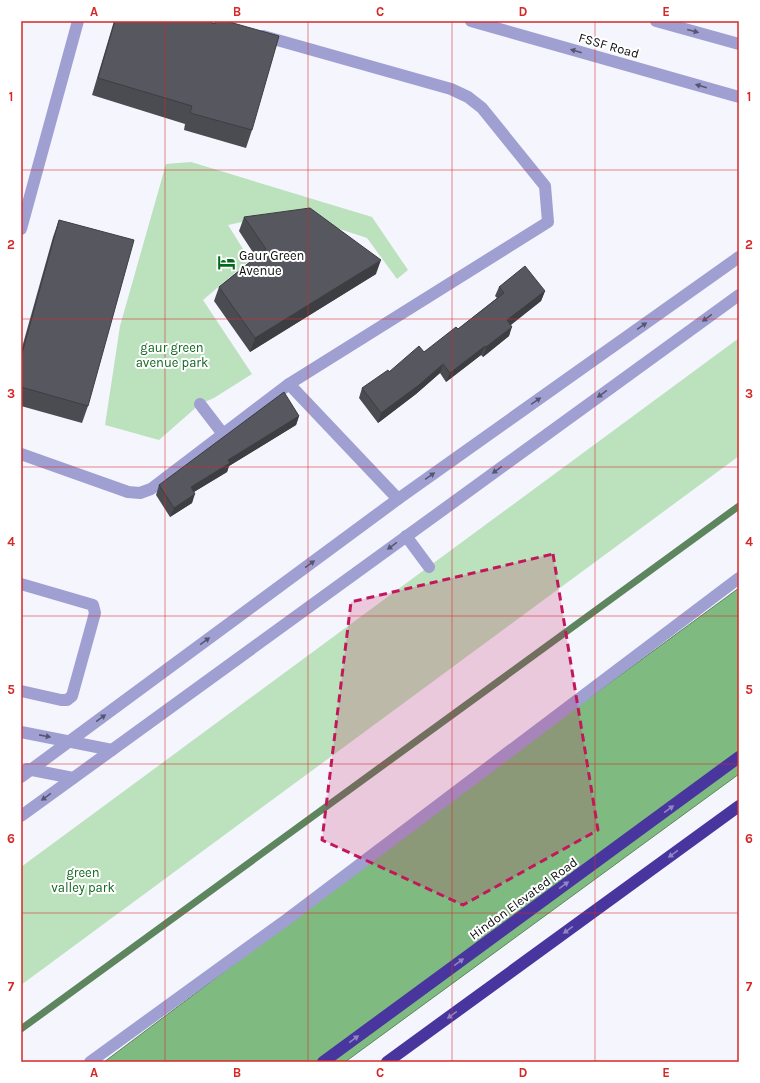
<svg xmlns="http://www.w3.org/2000/svg" width="760" height="1083" font-family="Karla,sans-serif">
<style>
.green{fill:#bce1bd}
.water{fill:#7fba81;stroke:#5d865f}
.lines{fill:none;stroke-linecap:round;stroke-linejoin:round}
.stream{stroke:#5d865f;stroke-width:7}
.minor{stroke:#a09fd2;stroke-width:12}
.highway{stroke:#48359d;stroke-width:12}
.wall{fill:#4b4c52}
.shaded-wall{fill:#3d3e42}
.building{fill:#57585f;stroke:#3d3e42}
.oneway{fill:#575672}
.oneway2{fill:#9186c4}
.marked{fill:#c2185b;fill-opacity:0.2;stroke:#c2185b;stroke-width:3;stroke-dasharray:8 5;stroke-linejoin:round}
.grid{fill:none;stroke:#d62828;stroke-width:1;stroke-opacity:0.55}
.labels{text-anchor:middle;stroke-width:4;stroke-linejoin:round;paint-order:stroke}
.street-label{font-size:13px;fill:#0e0e11;stroke:#fff}
.poi-label{font-size:13px;fill:#0e0e11;stroke:#fff;text-anchor:start}
.park-label{font-size:13px;fill:#0e661e;stroke:#fff}
.neatline{fill:none;stroke:#d62828;stroke-width:1.5}
.grid-label{font-size:13px;text-anchor:middle;font-weight:bold;fill:#d62828}
</style>
<rect width="100%" height="100%" fill="#f5f5fe"/>
<!-- green -->
<g class="green">
<polygon points="191,162 372,217 408,270 397,279 367,238 288,212 228,225 250,260 203,300 252,374 214,398 200,404 159,440 105,425 120,326 166,164"/>
<polygon points="739,338 739,456 21,985 21,867"/>
</g>
<!-- water -->
<polygon class="water" points="739,588 739,774 345,1062 104,1062 566,715"/>
<g class="lines">
<!-- stream -->
<polyline class="stream" points="21,1029 739,506"/>
<!-- minor -->
<g class="minor">
<polyline points="209,21 230,27"/>
<polyline points="471,21 739,97"/>
<polyline points="656,21 739,44"/>
<polyline points="21,229 78,21"/>
<polyline points="289,384 398,499"/>
<polyline points="200,404 223,434"/>
<polyline points="21,454 128,492 140,493 151,489 289,384 548,222 545,186 482,108 468,97 451,89 263,36"/>
<polyline points="406,536 429,567"/>
<polyline points="21,584 93,605 95,613 72,696 67,700 61,700 21,691"/>
<polyline points="21,732 112,750"/>
<polyline points="27,769 73,778"/>
<polyline points="21,777 398,499 739,257"/>
<polyline points="21,816 739,295"/>
<polyline points="90,1062 286,920 739,578"/>
</g>
<!-- highway -->
<g class="highway">
<polyline points="323,1062 739,757"/>
<polyline points="387,1062 739,806"/>
</g>
</g>
<!-- wall -->
<g class="wall">
<polygon points="114,21 206,21 215,24 216,21 252,130 246,148 184,130 185,124 92,95"/>
<polygon points="244,217 376,274 250,352 214,301 219,287 256,257 239,231"/>
<polygon points="59,220 88,406 82,423 21,406 21,351 53,237"/>
<polygon points="499,287 545,291 541,301 511,325 509,336 483,357 481,355 446,382 440,373 416,394 378,423 359,398 362,388 424,352 458,329 497,298 495,296"/>
<polygon points="299,416 296,425 229,466 227,472 194,492 192,503 170,517 156,495 159,485"/>
</g>
<!-- shaded-wall -->
<g class="shaded-wall">
<polygon points="381,260 376,274 250,352 255,338"/>
<polygon points="545,291 541,301 504,330 507,320"/>
<polygon points="512,327 509,336 483,357 486,347"/>
<polygon points="485,346 481,355 446,382 450,373"/>
<polygon points="443,364 440,373 416,394 378,423 381,413"/>
<polygon points="299,416 296,425 229,466 227,472 187,496 191,487 228,460"/>
<polygon points="195,494 192,503 170,517 174,508"/>
</g>
<!-- building -->
<g class="building">
<polygon points="115,21 206,21 215,24 216,21 226,21 279,36 252,130 190,113 192,106 98,78"/>
<polygon points="310,208 381,260 255,338 219,287 266,249 244,217"/>
<polygon points="59,220 134,240 88,406 21,387 21,357"/>
<polygon points="525,266 545,291 507,320 512,327 486,347 485,346 450,373 443,364 419,385 381,413 362,388 388,370 389,372 419,346 424,352 456,327 458,329 504,293 499,287"/>
<polygon points="284,392 299,416 228,460 230,463 191,487 195,494 174,508 159,485"/>
</g>
<!-- one-way arrows -->
<defs><path id="oneway-solid" d="M-6-.8H1V-3.2L6.5 0L1 3.2V.8H-6Z"/></defs>
<g class="oneway">
<use href="#oneway-solid" transform="translate(693 31) rotate(15)"/>
<use href="#oneway-solid" transform="translate(576 51) rotate(-164)"/>
<use href="#oneway-solid" transform="translate(701 86) rotate(-164)"/>
<use href="#oneway-solid" transform="translate(707 318) rotate(144)"/>
<use href="#oneway-solid" transform="translate(642 326) rotate(-35)"/>
<use href="#oneway-solid" transform="translate(602 394) rotate(144)"/>
<use href="#oneway-solid" transform="translate(536 401) rotate(-35)"/>
<use href="#oneway-solid" transform="translate(497 470) rotate(144)"/>
<use href="#oneway-solid" transform="translate(430 476) rotate(-35)"/>
<use href="#oneway-solid" transform="translate(392 546) rotate(144)"/>
<use href="#oneway-solid" transform="translate(310 564) rotate(-36)"/>
<use href="#oneway-solid" transform="translate(205 641) rotate(-36)"/>
<use href="#oneway-solid" transform="translate(101 718) rotate(-36)"/>
<use href="#oneway-solid" transform="translate(45 736) rotate(11)"/>
<use href="#oneway-solid" transform="translate(46 797) rotate(144)"/>
</g>
<g class="oneway2">
<use href="#oneway-solid" transform="translate(669 809) rotate(-36)"/>
<use href="#oneway-solid" transform="translate(673 854) rotate(144)"/>
<use href="#oneway-solid" transform="translate(564 885) rotate(-36)"/>
<use href="#oneway-solid" transform="translate(568 930) rotate(144)"/>
<use href="#oneway-solid" transform="translate(459 962) rotate(-36)"/>
<use href="#oneway-solid" transform="translate(452 1015) rotate(144)"/>
<use href="#oneway-solid" transform="translate(354 1039) rotate(-36)"/>
</g>
<!-- marked area -->
<path class="marked" d="M553,554L598,830L463,905L322,840L351,602Z"/>
<!-- grid -->
<path class="grid" d="M165,21V1062M308,21V1062M452,21V1062M595,21V1062M21,170H739M21,319H739M21,467H739M21,616H739M21,764H739M21,913H739"/>
<!-- icons -->
<defs>
<symbol id="hotel-bare" viewBox="-9 -9 18 18"><path d="M-6-4.5h1.5V1H6V5H4.5V3h-9V5H-6ZM-4 0a1.8 1.8 0 1 1 3.6 0ZM.5 0V-2.5h3Q6-2.5 6 0Z" fill="#006b1a" stroke="#fff" stroke-width="2.5" paint-order="stroke"/></symbol>
</defs>
<g fill-rule="evenodd">
<use href="#hotel-bare" x="214" y="250" width="25" height="25"/>
</g>
<g class="labels">
<!-- street labels -->
<g class="street-label">
<text transform="translate(609 45) rotate(16)" y="5">FSSF Road</text>
<text transform="translate(523 898) rotate(-36)" y="5">Hindon Elevated Road</text>
</g>
<!-- poi labels -->
<g class="poi-label">
<text x="239" y="260">Gaur Green<tspan x="239" dy="15">Avenue</tspan></text>
</g>
<!-- park labels -->
<g class="park-label">
<text x="172" y="352">gaur green<tspan x="172" dy="15">avenue park</tspan></text>
<text x="83" y="877">green<tspan x="83" dy="15">valley park</tspan></text>
</g>
</g>
<!-- border -->
<rect width="760" height="1083" fill="none" stroke="#ffffff" stroke-width="44"/>
<rect x="22" y="22" width="716" height="1039" class="neatline"/>
<g class="grid-label">
<text x="94" y="16">A</text>
<text x="237" y="16">B</text>
<text x="380" y="16">C</text>
<text x="523" y="16">D</text>
<text x="666" y="16">E</text>
<text x="11" y="101">1</text>
<text x="749" y="101">1</text>
<text x="11" y="249">2</text>
<text x="749" y="249">2</text>
<text x="11" y="398">3</text>
<text x="749" y="398">3</text>
<text x="11" y="546">4</text>
<text x="749" y="546">4</text>
<text x="11" y="694">5</text>
<text x="749" y="694">5</text>
<text x="11" y="843">6</text>
<text x="749" y="843">6</text>
<text x="11" y="991">7</text>
<text x="749" y="991">7</text>
<text x="94" y="1077">A</text>
<text x="237" y="1077">B</text>
<text x="380" y="1077">C</text>
<text x="523" y="1077">D</text>
<text x="666" y="1077">E</text>
</g>
</svg>
